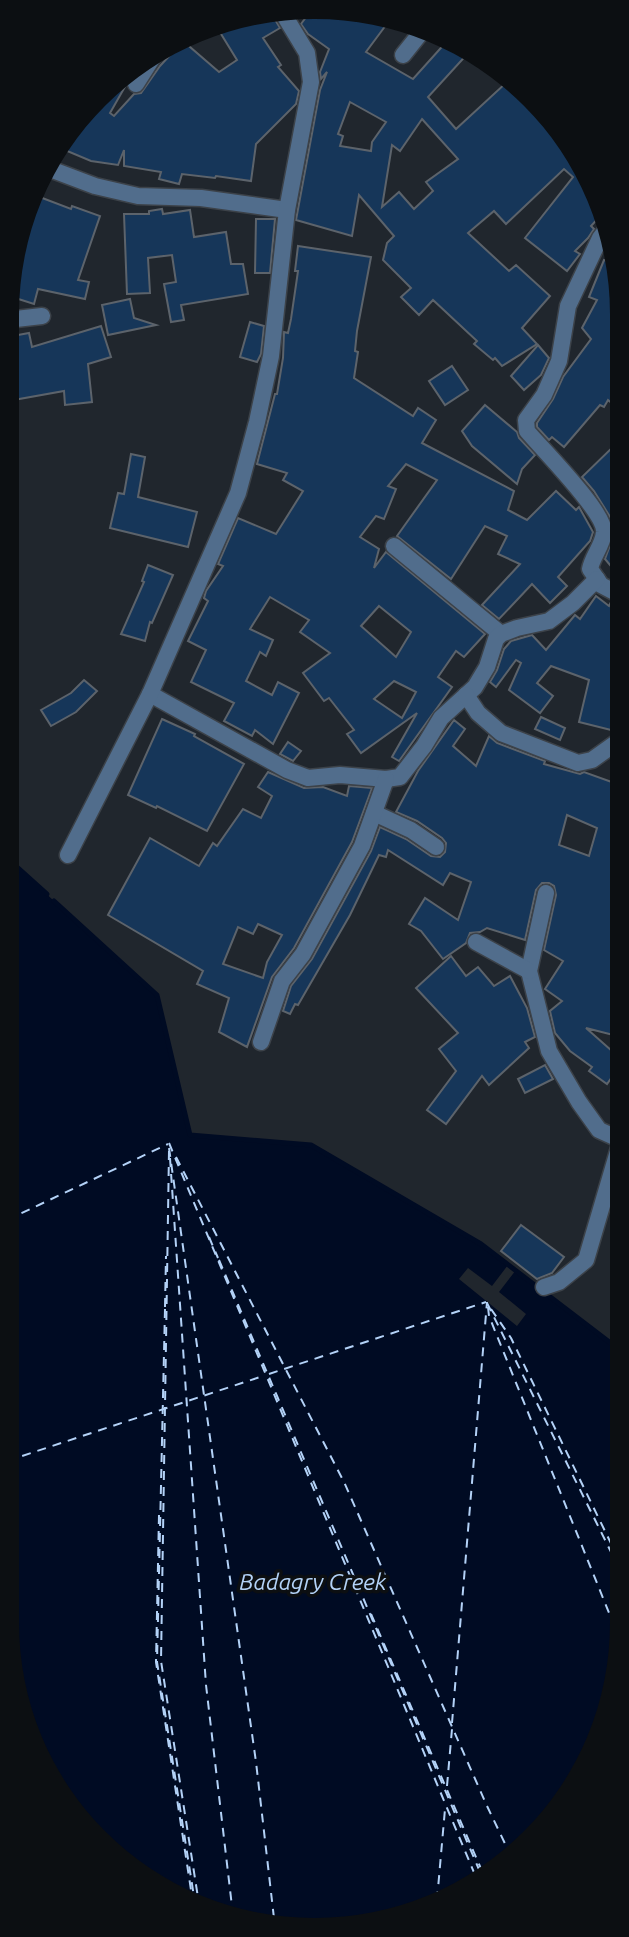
<svg xmlns="http://www.w3.org/2000/svg" width="629" height="1937" font-family="Ubuntu,sans-serif">
<style>
.water{fill:#000b23}
.pier{fill:#20262d}
.lines{fill:none;stroke-linecap:round;stroke-linejoin:round}
.stream{stroke:#000b23;stroke-width:5}
.ferry{stroke:#b3d2f7;stroke-width:2;stroke-dasharray:9 7;stroke-linecap:butt}
.building{fill:#163659;stroke:#5c636b;stroke-width:2;fill-rule:evenodd}
.minor-casing{stroke:#3c4249;stroke-width:19}
.minor{stroke:#516d8c;stroke-width:16}
.labels{text-anchor:middle;stroke-width:7;stroke-linejoin:round;paint-order:stroke}
.water-label{font-size:23px;font-style:italic;fill:#b3d2f7;stroke:#0c0f12}
</style>
<rect width="100%" height="100%" fill="#20262d"/>
<!-- water -->
<polygon class="water" points="7,858 157,995 190,1135 311,1145 481,1244 621,1351 622,1622 612,1702 570,1794 486,1878 394,1920 275,1927 178,1898 84,1826 30,1740 7,1622"/>
<!-- pier -->
<polygon class="pier" points="508,1265 516,1270 499,1292 526,1314 517,1326 459,1279 468,1268 492,1286"/>
<g class="lines">
<!-- stream -->
<g class="stream">
<polyline points="7,858 47,894"/>
<polyline points="54,901 157,995 190,1135 311,1145 481,1244 621,1351"/>
</g>
<!-- ferry -->
<g class="ferry">
<polyline points="169,1143 478,1882"/>
<polyline points="169,1148 256,1762 275,1927"/>
<polyline points="169,1151 161,1661 199,1904"/>
<polyline points="176,1157 344,1482 487,1806 510,1854"/>
<polyline points="170,1158 206,1685 233,1915"/>
<polyline points="7,1220 168,1144"/>
<polyline points="209,1237 218,1258"/>
<polyline points="219,1260 483,1879"/>
<polyline points="487,1303 622,1574"/>
<polyline points="165,1307 166,1256"/>
<polyline points="488,1307 489,1316 620,1640"/>
<polyline points="165,1309 157,1662 195,1903"/>
<polyline points="491,1309 511,1338 622,1566"/>
<polyline points="269,1374 486,1302"/>
<polyline points="7,1461 263,1376"/>
<polyline points="159,1515 156,1662 193,1903"/>
<polyline points="371,1614 485,1878"/>
<polyline points="452,1723 487,1302"/>
<polyline points="447,1786 452,1729"/>
<polyline points="437,1900 445,1809"/>
</g>
</g>
<!-- building -->
<g class="building">
<polygon points="270,11 280,28 263,38 281,65 278,67 299,91 296,104 256,144 251,181 216,176 215,178 182,174 179,184 159,179 161,172 124,166 124,150 118,165 91,161 60,148 70,128 127,78 126,85 110,113 114,116 134,94 141,93 160,66 183,41 219,72 237,60 218,29"/>
<path d="M310,12L392,17L366,52L413,79L448,40L469,48L471,50L428,97L456,129L508,81L546,112L598,196L603,213L591,226L594,229L588,238L575,251L580,254L567,271L525,238L573,177L564,169L506,224L494,211L468,233L509,271L516,265L550,296L522,328L537,344L502,366L495,358L493,360L474,344L477,341L433,300L419,315L401,297L411,288L383,260L387,243L394,236L359,195L352,236L296,220L320,90L327,72L321,79L320,72L329,49L308,34L301,24ZM350,102L386,122L372,142L371,151L340,146L343,136L338,134ZM422,119L458,159L426,182L433,191L414,209L399,192L382,207L392,145L400,151Z"/>
<polygon points="37,196 71,209 72,206 100,216 78,280 89,282 85,299 38,289 34,304 9,296 12,276 21,248 16,247"/>
<polygon points="162,209 163,214 190,210 194,237 226,232 231,264 243,264 248,294 181,305 184,320 171,322 164,284 176,282 172,255 148,258 150,293 127,294 124,214 149,214 149,211"/>
<polygon points="256,219 275,219 270,273 255,273"/>
<path d="M298,246L371,257L357,331L355,351L358,352L354,378L413,416L418,408L436,420L422,443L514,491L508,510L527,520L556,491L576,510L579,507L593,532L590,541L558,577L567,586L550,603L532,584L499,619L482,605L520,564L498,554L507,536L485,526L451,579L397,536L437,480L406,464L388,486L396,489L384,519L376,516L360,537L379,549L374,568L386,552L485,634L464,657L456,651L438,677L452,687L399,761L392,757L417,713L361,753L347,734L354,730L329,698L324,701L303,673L330,653L300,632L309,620L270,597L250,629L273,640L266,656L260,652L246,681L272,695L278,682L299,693L273,744L255,730L252,736L224,721L234,703L191,682L206,650L188,641L208,601L204,598L206,591L223,566L218,564L238,518L276,534L303,491L283,480L287,473L257,464L275,394H277L283,358L284,332L288,333L291,319L297,278L298,271H295ZM379,606L411,632L396,657L361,626ZM394,681L416,692L402,718L374,699Z"/>
<polygon points="614,253 619,275 620,410 608,400 604,407 600,405 564,447 552,437 549,440 537,427 537,423 553,399 563,377 591,339 582,328 597,300 589,297 604,260 609,261"/>
<polygon points="130,299 134,318 156,325 108,335 102,305"/>
<polygon points="250,322 264,326 261,354 257,362 240,357"/>
<polygon points="101,326 111,357 88,364 92,402 65,405 64,391 8,401 7,337 29,333 32,347"/>
<polygon points="538,345 549,358 541,375 524,390 511,376"/>
<polygon points="452,366 468,390 445,405 429,381"/>
<polygon points="485,405 517,432 519,438 535,455 522,469 517,484 472,446 462,431"/>
<polygon points="620,440 620,577 605,559 614,534 612,520 594,491 582,477"/>
<polygon points="131,454 145,457 138,497 197,512 188,547 110,528 118,493 124,494"/>
<polygon points="148,565 173,575 152,623 150,622 145,641 121,634 144,582 142,581"/>
<polygon points="596,596 609,606 611,602 620,605 620,730 615,731 579,722 589,680 551,666 537,683 553,696 540,713 509,690 521,663 516,660 496,687 490,682 497,670 504,649 511,641 532,635 546,650 575,615 580,619"/>
<polygon points="84,680 97,691 76,712 51,726 41,710 71,693"/>
<polygon points="541,717 565,728 560,740 535,729"/>
<polygon points="162,719 195,734 194,736 244,764 207,831 157,806 156,808 128,795"/>
<path d="M454,720L465,729L453,746L476,766L489,736L497,743L545,761L544,764L580,774L584,772L620,785L621,1037L586,1028L621,1059V1064L607,1084L589,1071L592,1067L570,1051L555,1033L550,1011L562,1001L545,989L563,961L544,950L556,895L554,886L549,883H542L536,890L525,940L487,928L480,932L470,933L466,943L443,959L421,931L409,924L425,898L458,920L471,882L450,873L443,885L388,850L386,857L379,855L350,915L298,1005L295,1004L290,1014L283,1011L291,986L312,959L371,851L380,827L406,839L431,856L440,857L445,852L446,843L442,838L417,821L396,812L418,771ZM567,815L597,828L589,856L559,845Z"/>
<polygon points="288,742 301,751 293,761 280,754"/>
<path d="M268,772L304,788L323,787L347,796L349,786L372,788L352,842L294,948L272,977L247,1047L219,1032L229,998L197,984L203,971L108,915L150,838L199,866L213,843L217,846L243,809L261,818L272,796L258,787ZM258,924L282,935L267,962L263,978L223,964L238,927L253,934Z"/>
<polygon points="451,956 466,976 478,967 494,986 510,976 527,1008 535,1037 525,1042 529,1048 489,1085 482,1076 446,1124 427,1110 456,1071 439,1049 458,1033 416,988"/>
<polygon points="545,1065 553,1079 525,1093 518,1079"/>
<polygon points="521,1225 564,1257 552,1273 537,1279 501,1251"/>
</g>
<g class="lines">
<defs>
<g id="minor">
<polyline points="403,55 423,30"/>
<polyline points="136,84 157,51"/>
<polyline points="50,169 95,186 138,196 201,198 287,210"/>
<path d="M607,229L600,238L568,306L559,361L544,395L526,420L527,431C542,449 605,512 604,532C603,545 592,557 590,569L601,585L620,595"/>
<polyline points="7,320 42,316"/>
<polyline points="394,546 501,634"/>
<polyline points="150,694 287,770 308,778 340,775 386,779 400,777 424,746 441,718 475,687 487,667 496,639 501,634 517,628 549,621 573,603 597,579"/>
<polyline points="466,695 478,713 501,733 578,763 592,760 620,740"/>
<polyline points="374,813 411,830 436,847"/>
<polyline points="68,855 150,694 238,493 257,422 271,356 287,210 311,82 307,53 281,10"/>
<polyline points="546,893 529,971 549,1051 579,1102 599,1130 621,1140"/>
<polyline points="476,942 529,971"/>
<polyline points="261,1042 282,981 303,954 351,866 362,846 386,779"/>
<polyline points="544,1287 559,1282 586,1260 621,1141"/>
</g>
</defs>
<!-- minor casing -->
<use href="#minor" class="minor-casing"/>
<!-- minor -->
<use href="#minor" class="minor"/>
</g>
<g class="labels">
<!-- water labels -->
<g class="water-label">
<text x="313" y="1590">Badagry Creek</text>
</g>
</g>
<!-- crop -->
<path d="M0 0H629V1937H0ZM314 19H315A295 295 0 0 1 610 314V1623A295 295 0 0 1 315 1918H314A295 295 0 0 1 19 1623V314A295 295 0 0 1 314 19Z" fill="#0c0f12" fill-rule="evenodd"/>
</svg>
